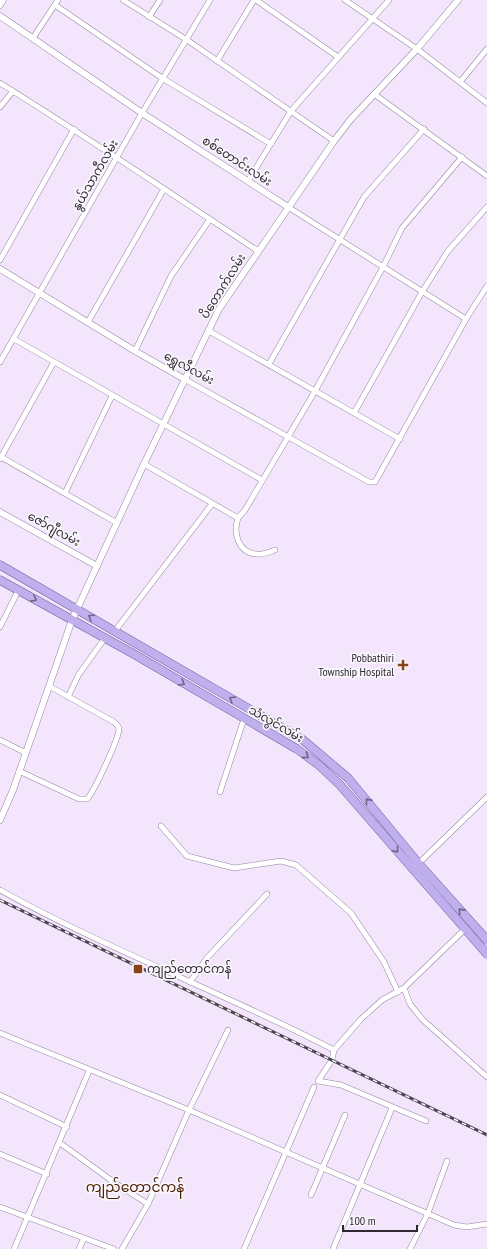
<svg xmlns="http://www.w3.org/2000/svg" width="487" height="1249" font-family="'PT Sans Narrow','Noto Sans Myanmar',sans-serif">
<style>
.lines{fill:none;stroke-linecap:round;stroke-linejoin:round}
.minor-casing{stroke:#95859f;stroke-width:6}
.tertiary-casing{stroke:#95859f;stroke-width:7}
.primary-casing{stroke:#715ea4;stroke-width:9}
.minor{stroke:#fff;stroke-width:5}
.tertiary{stroke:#fff;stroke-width:6}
.primary{stroke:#bfb0ed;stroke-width:8}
.rail-casing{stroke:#4c4550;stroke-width:3}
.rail{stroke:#faf7fc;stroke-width:1.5;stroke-dasharray:4.5;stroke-linecap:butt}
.oneway{stroke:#6f6586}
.poi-dot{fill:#874319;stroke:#faf7fc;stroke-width:1.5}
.labels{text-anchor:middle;stroke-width:3.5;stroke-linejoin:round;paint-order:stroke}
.street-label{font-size:12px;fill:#2e2832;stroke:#faf7fc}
.poi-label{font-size:12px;fill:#2e2832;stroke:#faf7fc;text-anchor:end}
.quarter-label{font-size:14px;fill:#4a1c00;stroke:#faf7fc}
</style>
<rect width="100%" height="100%" fill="#f3e5fb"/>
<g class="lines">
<defs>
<g id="minor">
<polyline points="123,0 187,40 334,141"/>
<polyline points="256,0 338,57"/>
<polyline points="345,0 417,49 487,103"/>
<polyline points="55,5 162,78 271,144"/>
<polyline points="149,17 160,0"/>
<polyline points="33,38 58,0"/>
<polyline points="217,61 254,0"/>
<polyline points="460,82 487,49"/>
<path d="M0,83C87,137 172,194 258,251"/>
<polyline points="374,94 487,176"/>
<polyline points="0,107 13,91"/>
<polyline points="248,181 291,111 389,0"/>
<polyline points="288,207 466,319"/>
<polyline points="0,260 74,129"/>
<polyline points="88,322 164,189"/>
<polyline points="209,331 400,439"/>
<polyline points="14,339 262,480"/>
<polyline points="135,351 171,276 210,219"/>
<polyline points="0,362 142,113 210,0"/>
<polyline points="269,364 364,197 424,129"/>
<polyline points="186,380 369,482 375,482 466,319 487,286"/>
<polyline points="354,413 422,292 448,251 487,207"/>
<polyline points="1,457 117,523"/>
<polyline points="0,459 54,362"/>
<polyline points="144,464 238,518 245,510 315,391 383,267 402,228 462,157"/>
<polyline points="65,493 112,396"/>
<path d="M238,518C233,533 238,553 257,554C263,555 269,552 275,550"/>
<polyline points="0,627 18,591"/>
<polyline points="115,631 212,504"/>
<polyline points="68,697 79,674 105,638"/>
<polyline points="0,740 26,753"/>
<path d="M19,771L79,799H87C94,792 119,738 119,729C119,726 116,724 114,722L49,686"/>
<polyline points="220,792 244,719"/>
<polyline points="161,826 187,856 234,868 281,861 296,865 351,913 384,962 398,992"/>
<polyline points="417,865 487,797"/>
<path d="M0,890C108,950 225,993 334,1050"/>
<polyline points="190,982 207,958 267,894"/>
<polyline points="404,988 410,1004 423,1020 487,1077"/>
<polyline points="0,1033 189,1110 454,1225 467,1227 487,1224"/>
<polyline points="0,1095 67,1127"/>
<polyline points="426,1121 341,1085 318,1081 332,1060 334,1050 361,1019 382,1000 404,988 465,929"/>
<polyline points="60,1143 115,1183 148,1204"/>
<polyline points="0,1154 47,1174"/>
<polyline points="311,1195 345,1115"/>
<polyline points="0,1207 114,1249"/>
<polyline points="14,1249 89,1071"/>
<polyline points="79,1249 84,1238"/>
<polyline points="122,1249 148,1204 189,1110 228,1030"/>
<polyline points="244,1249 314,1087"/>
<polyline points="333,1249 392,1108"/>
<polyline points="410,1249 428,1213 447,1161"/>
</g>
<g id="tertiary">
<polyline points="0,5 3,0"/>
<polyline points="0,16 142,113 288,207"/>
<polyline points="0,269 135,351 186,380"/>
<polyline points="0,512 97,566"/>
<polyline points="0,820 13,790 72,620 144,464 219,309 334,141 351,119 417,49 458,0"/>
</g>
<g id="primary">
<polyline points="0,565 303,740 348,778 419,864 487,940"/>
<polyline points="0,580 132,653 297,749 320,766 340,785 487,954"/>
</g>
</defs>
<!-- minor casing -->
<use href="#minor" class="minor-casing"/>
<!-- tertiary casing -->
<use href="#tertiary" class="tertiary-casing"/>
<!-- primary casing -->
<use href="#primary" class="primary-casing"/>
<!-- minor -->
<use href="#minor" class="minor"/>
<!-- tertiary -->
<use href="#tertiary" class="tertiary"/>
<!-- primary -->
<use href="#primary" class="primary"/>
<defs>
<polyline id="rail" points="0,900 487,1135"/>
</defs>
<!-- rail casing -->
<use href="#rail" class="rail-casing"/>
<!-- rail -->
<use href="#rail" class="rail"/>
</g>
<!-- one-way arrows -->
<defs><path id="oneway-chevron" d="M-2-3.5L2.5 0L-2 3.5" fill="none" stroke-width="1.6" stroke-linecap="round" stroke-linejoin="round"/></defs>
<g class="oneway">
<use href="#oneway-chevron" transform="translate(34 599) rotate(28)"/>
<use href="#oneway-chevron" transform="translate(91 617) rotate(-150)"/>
<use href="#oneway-chevron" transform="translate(182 683) rotate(31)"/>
<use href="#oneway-chevron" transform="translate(232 699) rotate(-150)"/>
<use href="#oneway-chevron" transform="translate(306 756) rotate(36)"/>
<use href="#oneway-chevron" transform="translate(368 801) rotate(-129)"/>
<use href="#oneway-chevron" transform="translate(396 850) rotate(49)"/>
<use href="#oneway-chevron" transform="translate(461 911) rotate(-132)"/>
</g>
<!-- markers -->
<g class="poi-dot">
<path d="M401 659h4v4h4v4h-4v4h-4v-4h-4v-4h4z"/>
<rect x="133" y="964" width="10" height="10" rx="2"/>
</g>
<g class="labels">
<!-- street labels -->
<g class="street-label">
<text transform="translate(237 161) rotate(33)" y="4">စစ်တောင်းလမ်း</text>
<text transform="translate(95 175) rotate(-60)" y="4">နွယ်သာကီလမ်း</text>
<text transform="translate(223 286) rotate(-58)" y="4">ပိတောက်လမ်း</text>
<text transform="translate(189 368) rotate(29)" y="4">ရွှေလီလမ်း</text>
<text transform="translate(54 529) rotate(29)" y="4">ဇော်ဂျီလမ်း</text>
<text transform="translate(276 724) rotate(30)" y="4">သံလွင်လမ်း</text>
</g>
<!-- poi labels -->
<g class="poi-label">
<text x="394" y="662">Pobbathiri<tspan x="394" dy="14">Township Hospital</tspan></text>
<text x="147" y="973" text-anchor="start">ကျည်တောင်ကန်</text>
</g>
<!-- quarter labels -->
<g class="quarter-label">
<text x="135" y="1192">ကျည်တောင်ကန်</text>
</g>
</g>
<!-- scale -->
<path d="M343 1225v6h74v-6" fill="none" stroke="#2e2832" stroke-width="2"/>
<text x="349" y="1225" font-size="12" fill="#2e2832" stroke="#faf7fc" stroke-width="3" paint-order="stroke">100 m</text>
</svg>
